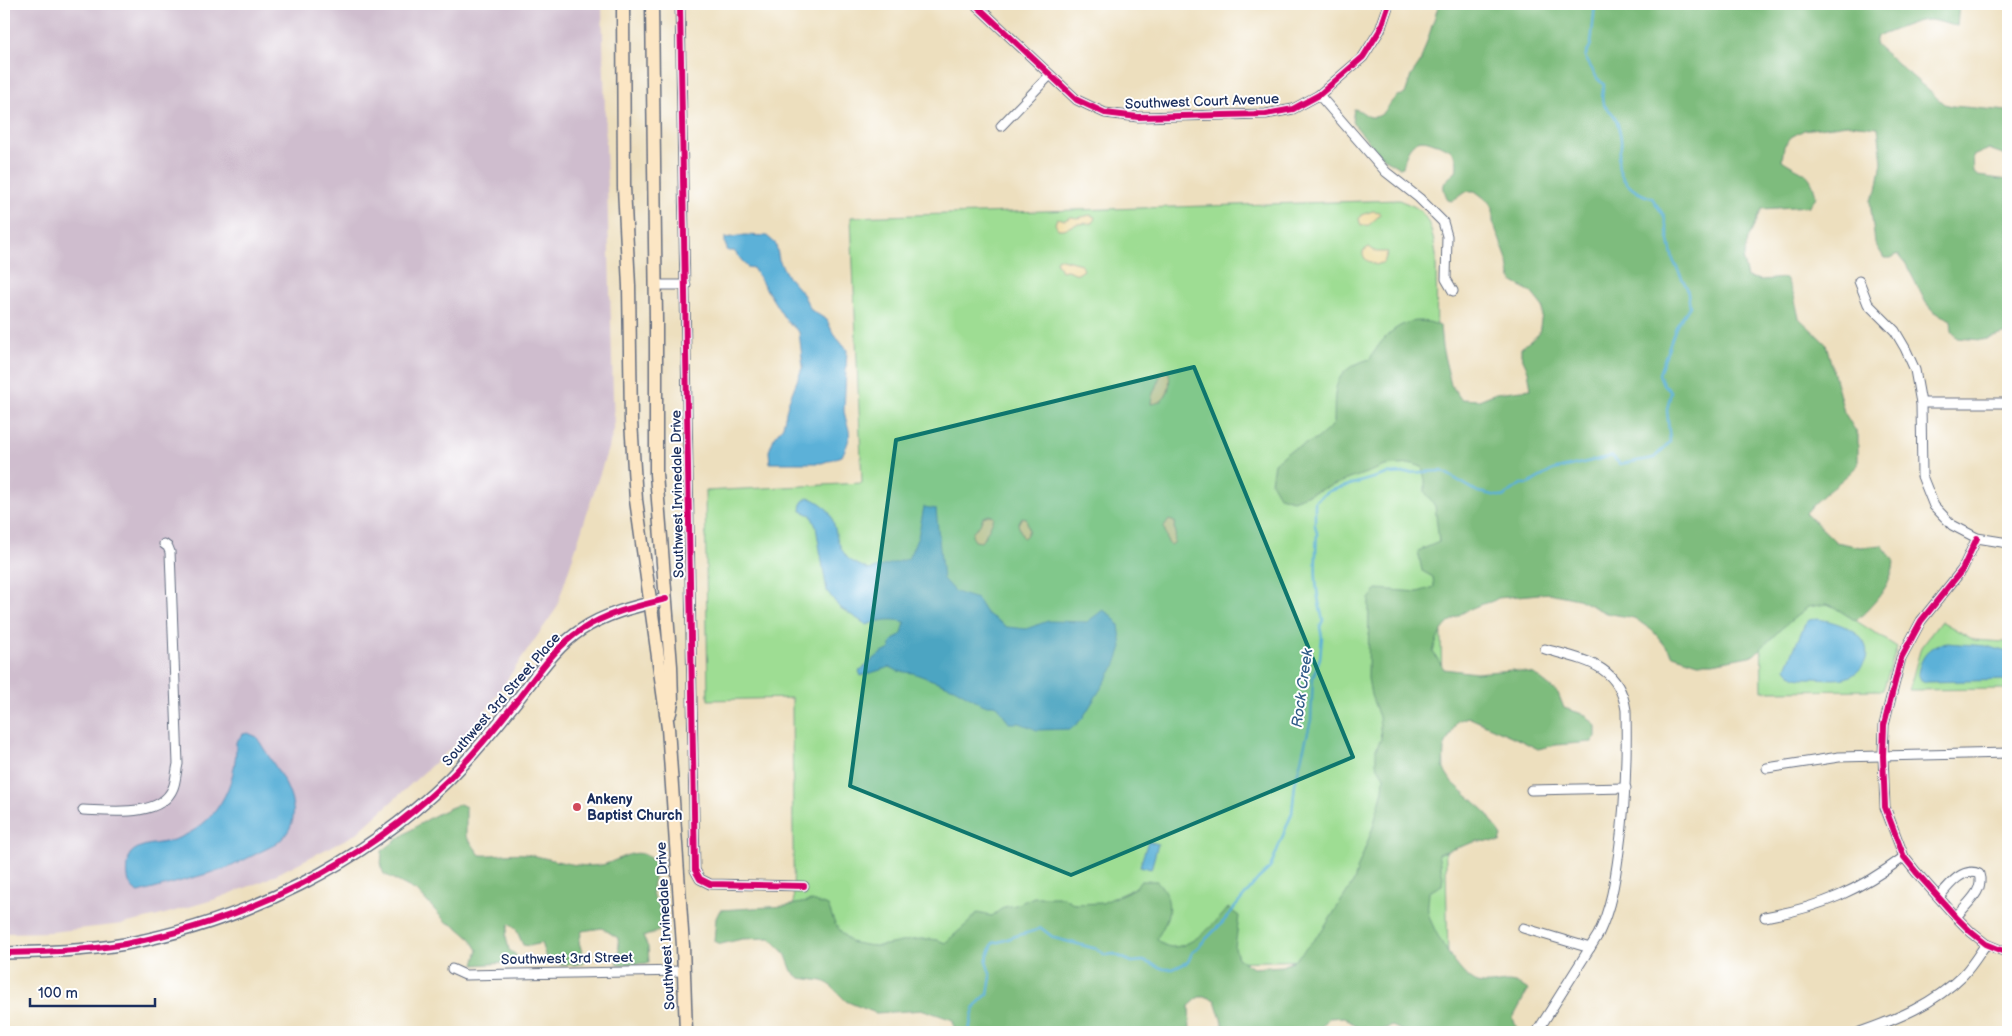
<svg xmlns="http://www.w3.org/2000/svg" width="2012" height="1036" font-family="'Balsamiq Sans',sans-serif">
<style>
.industrial{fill:#cfbdce}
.green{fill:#9edd93;stroke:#5c8678}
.forest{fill:#7ebc7d;stroke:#4c766e}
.sand{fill:#eeda9e;stroke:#84847e}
.water{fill:#5bb1d8;stroke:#3b709b}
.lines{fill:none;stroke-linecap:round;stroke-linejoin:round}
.stream{stroke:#5bb1d8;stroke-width:2.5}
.minor-casing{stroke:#646d80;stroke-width:11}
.tertiary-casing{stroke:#646d80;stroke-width:14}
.secondary-casing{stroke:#646d80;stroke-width:15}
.minor{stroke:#fff;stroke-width:9}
.tertiary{stroke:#fff;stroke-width:11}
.secondary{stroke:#fce6c4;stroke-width:12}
.cycleway-casing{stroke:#fff;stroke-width:9}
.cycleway{stroke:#d6006c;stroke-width:6}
.marked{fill:#0f766e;fill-opacity:0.2;stroke:#0f766e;stroke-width:4;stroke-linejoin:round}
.poi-dot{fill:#d1495b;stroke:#fff;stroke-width:2}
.labels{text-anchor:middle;stroke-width:4;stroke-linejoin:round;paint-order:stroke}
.street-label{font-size:14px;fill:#1b2f5e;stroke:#fff}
.poi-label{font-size:14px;font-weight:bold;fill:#1b2f5e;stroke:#fff;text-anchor:start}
.water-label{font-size:15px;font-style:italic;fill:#315c89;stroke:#fff}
</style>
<rect width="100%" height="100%" fill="#fff"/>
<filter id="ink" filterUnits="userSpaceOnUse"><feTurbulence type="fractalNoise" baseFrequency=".02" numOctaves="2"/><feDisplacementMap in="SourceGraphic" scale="10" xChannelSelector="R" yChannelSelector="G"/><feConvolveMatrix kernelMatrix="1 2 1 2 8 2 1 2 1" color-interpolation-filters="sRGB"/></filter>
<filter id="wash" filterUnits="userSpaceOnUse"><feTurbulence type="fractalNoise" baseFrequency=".0096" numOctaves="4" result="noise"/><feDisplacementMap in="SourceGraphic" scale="20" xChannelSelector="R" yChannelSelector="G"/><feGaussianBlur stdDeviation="1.12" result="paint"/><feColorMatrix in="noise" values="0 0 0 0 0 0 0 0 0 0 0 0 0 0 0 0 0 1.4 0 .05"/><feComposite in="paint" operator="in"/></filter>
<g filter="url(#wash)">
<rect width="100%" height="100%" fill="#eddfbe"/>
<!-- industrial -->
<polygon class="industrial" points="4,4 602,4 614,430 556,609 475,726 356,834 263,881 216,899 158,916 123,924 51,932 4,933"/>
<!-- green -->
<g class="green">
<path d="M1399,200C1405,203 1413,205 1418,209C1431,219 1434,240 1436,255L1439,549L1448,958L794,969L792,698L708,700L705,491L862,483L851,217Z"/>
<polygon points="1822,599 1897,647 1883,690 1762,691 1761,615"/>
<polygon points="1941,621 1974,640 2005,642 2008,644 2008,689 1909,690 1921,647"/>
</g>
<!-- forest -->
<g class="forest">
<path d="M1439,4H1959L1957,26C1949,25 1939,21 1930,20C1911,20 1894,32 1877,36L1875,44L1944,104L1953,106L2008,111V156L1989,149L1973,156L1974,173L1978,176L2008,180V333L1982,340L1957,338L1952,331L1951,320L1934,312L1926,303L1906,264L1898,254L1891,258H1884L1875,243L1870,201L1877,190L1882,162L1878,127L1847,124L1804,130L1791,137L1784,146L1782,160C1802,174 1811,169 1816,197L1809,206L1762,209L1748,239L1743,261L1747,277L1761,280L1786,278L1794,296L1799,318L1826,344L1844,412L1858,435V465C1842,482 1821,494 1806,513L1836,542L1861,547L1882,545L1894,561C1892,586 1873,605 1856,621L1834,607L1827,604L1808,607L1782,628L1754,655L1713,663H1698L1673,655L1653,631L1634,618L1606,613L1578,599L1549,593L1498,598C1491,603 1484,603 1477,606C1453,616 1439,627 1433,652L1444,669L1476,673L1512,670L1534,674L1558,693L1564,708L1586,715L1596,726V737L1592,742L1556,745L1538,749C1515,737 1492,728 1468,717L1457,721L1444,748L1443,768L1452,782L1485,811L1502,836L1500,842L1478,841L1438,854L1443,876L1442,885L1429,892C1429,898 1427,905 1428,911C1430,927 1461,979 1477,983C1498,988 1507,974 1528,990L1513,1018L1518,1032H1416L1403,1031L1392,1026C1368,1036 1363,1032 1344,1017L1329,1018L1317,1032H1225L1215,1000L1207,997H1199L1189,1006L1190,1032H955L953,1020L924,1010L876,1013L855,1005L846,1001L829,984L823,981L800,978L792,971L785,953L770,938L742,939L721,944L714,941L716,918L720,910L786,906L812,901L828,906L835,924L850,942C859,944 869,946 878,946C899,944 926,933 945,943L968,923L977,913L992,916L1004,907L1016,905L1034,897H1063L1075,904L1102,903L1129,891L1136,887L1140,881H1157C1175,900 1170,918 1157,938C1175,965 1216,924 1228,908L1239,916L1235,948L1238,958L1253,968L1282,966L1295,960L1322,931L1354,881L1358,867L1373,827L1383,790L1384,777L1376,764V749L1381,739L1379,717L1371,695L1368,678L1369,599L1377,589L1418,592L1434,587L1433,577L1422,571L1418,551L1439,542L1435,506L1425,492V480L1422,467L1413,464L1385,466L1293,500L1279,496L1271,482L1274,463L1287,452L1317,439L1334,424C1335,389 1331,370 1370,359C1385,332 1408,311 1440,326L1442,347L1451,385L1461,399L1479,400L1496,393L1531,389L1528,371L1521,354V348L1539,334L1543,307L1531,292L1513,282L1510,276L1508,262L1493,222V208L1488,201L1475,191H1468L1451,201L1448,200C1441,184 1442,183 1456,172C1460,153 1450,148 1434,143C1429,141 1423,139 1418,141C1408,145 1405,157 1403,167L1400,168C1379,158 1367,139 1352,122L1354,109C1362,110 1365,116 1371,117C1387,118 1387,102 1398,96C1400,95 1403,95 1405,94L1411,76L1420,63Z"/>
<path d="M460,804L466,807V836L480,855C495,856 510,852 526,854C549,858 577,869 601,865C616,863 636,844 651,859C661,869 649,884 653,896C653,898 656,900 657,902C662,912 661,921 659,931L643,937L648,947L649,963L619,965L616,961L619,951L618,938L602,928L582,931L579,942L584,959L583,963L574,965L548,963L541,943L530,946L523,945L516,929L509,924L506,936L509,950L515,954L520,962L474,965L478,950L471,939L456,926L446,922L418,892L384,874L381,867L382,851C407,832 430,815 460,804Z"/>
</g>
<!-- sand -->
<g class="sand">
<polygon points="1373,211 1380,212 1380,215 1369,225 1361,226 1359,219 1361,215"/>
<polygon points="1090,215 1095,217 1093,223 1077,224 1064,229 1058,229 1055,224 1057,218 1065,220 1071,217 1078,218"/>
<polygon points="1369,247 1376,252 1388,252 1384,262 1376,265 1366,260 1363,255 1363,251"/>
<polygon points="1058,258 1081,264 1084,270 1078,274 1067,270 1061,271 1056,261"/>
<path d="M1163,369L1169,373C1171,386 1168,403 1151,404L1152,396Z"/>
<path d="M989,515L994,517C994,520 983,540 981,542L975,541L972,536L973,531L980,525L983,517Z"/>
<polygon points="1022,517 1026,518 1029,530 1026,536 1023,538 1018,524"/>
<polygon points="1169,520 1175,522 1174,528 1176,532 1174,543 1171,545 1168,543 1164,527"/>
</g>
<!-- water -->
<g class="water">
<path d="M745,235L767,236L776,244L779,260L788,277L803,294L811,310L827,320L833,333L847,350L844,411C849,435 854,431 842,456L822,463H770L769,451L774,438L783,426L788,403L803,366L799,332L785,319L753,268L747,267L734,251H728L725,244V238Z"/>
<path d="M808,497C843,510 828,532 846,556C850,562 862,566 869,570L908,559L918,537L924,507L936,509L943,579L955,592L977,599L986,613L1007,627L1026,629L1048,621L1087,622L1103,610L1112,616L1119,625L1122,647L1116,664L1082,719L1071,729L1037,730L1020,723H1009L997,705H984L954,688L913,673L898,671L890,667L861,676L859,671L880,654L890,649L892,641L902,634L905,622C892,618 879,620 867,625L839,607L827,591L816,527L811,515L801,511L802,502Z"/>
<path d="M1815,619C1835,620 1873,633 1866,659C1864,666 1857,673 1851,676C1839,681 1824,678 1812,678C1801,678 1792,679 1786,668L1788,663L1804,626L1809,620Z"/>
<path d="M1947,643L1986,646L2008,652V680L1926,682L1921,680L1918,673C1921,656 1930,645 1947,643Z"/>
<path d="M248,733L257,737C275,770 317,813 276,844L228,868L139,893C124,887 127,866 130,854C140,842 160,845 173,840C217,826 237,785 236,742L243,734Z"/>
<polygon points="1148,841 1158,844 1151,869 1140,866"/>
</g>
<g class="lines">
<!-- stream -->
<path class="stream" d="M969,1032C972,1013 972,1006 988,994L991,977L986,961L993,943C1001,942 1005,940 1013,937C1022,933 1032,933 1041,928L1054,938L1097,949L1105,955L1114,954L1132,962L1143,961L1164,969H1173L1188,962L1192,953L1223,922L1258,879L1270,868L1292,813L1295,784L1311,720L1313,677L1320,658L1322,637L1320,627L1323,620C1314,588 1315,566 1317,533L1315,525V501L1329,491L1387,474L1442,471L1478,492L1503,497L1521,484H1529C1537,478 1545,475 1553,470L1612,456L1620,464L1654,458L1670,442L1667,410L1671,392L1663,384L1659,374L1676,327L1690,306L1687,288L1673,260L1664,216L1652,198C1634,193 1618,181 1618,160C1618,155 1621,150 1621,145C1622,138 1619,129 1617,122C1612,104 1597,113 1604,85L1597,78L1585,57L1591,44L1595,4"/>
</g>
</g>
<g filter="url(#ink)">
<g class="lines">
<defs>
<g id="minor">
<polyline points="680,4 695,870 700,879 710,884 804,886"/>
<polyline points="975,4 1077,100 1105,113 1138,117 1266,114 1293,109 1319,95 1363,57 1380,30 1389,4"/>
<polyline points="1319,95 1386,172 1419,198 1443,222 1447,236 1446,279 1453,291"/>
<polyline points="1001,126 1050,75"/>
<polyline points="1859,281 1868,304 1895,331 1905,348 1915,370 1921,403 1922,476 1934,506 1952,525 1977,538 2008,543"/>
<polyline points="655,285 686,285"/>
<polyline points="1921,403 2008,403"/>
<polyline points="1977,538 1962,570 1921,621 1901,658 1884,725 1883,756 1885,807 1904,857 1916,872 1956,917 1971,932 1986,944 2008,953"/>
<polyline points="1767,768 1839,757 2008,753"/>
<polyline points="1531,790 1626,788"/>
<path d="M83,810C110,811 161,818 173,788C176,781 176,772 178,764L170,552L168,547L164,544"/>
<path d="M1939,897C1948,886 1963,866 1979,874C1985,891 1966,904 1956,917"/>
<path d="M1765,917C1821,907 1858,891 1904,857"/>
<polyline points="1523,928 1590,948"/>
<polyline points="452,969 465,975 684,971"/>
<path d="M1537,1032L1598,935C1611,908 1615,881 1619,851C1626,802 1627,759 1626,710C1619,664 1584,660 1545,649"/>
<path d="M1860,1032C1897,1019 1934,1004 1963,975C1972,966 1979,954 1986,944"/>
</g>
<path id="tertiary" d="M4,953C44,952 85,951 125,944C245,921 361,865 449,779C474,754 496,727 518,699C537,675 555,647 581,630C606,613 637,606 666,599"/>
<g id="secondary">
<polyline points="623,4 624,187 629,286 631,421 636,500 668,728 683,946 686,1032"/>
<polyline points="652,4 656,320 656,474 671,666 672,702 670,713"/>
</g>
</defs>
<!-- minor casing -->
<use href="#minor" class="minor-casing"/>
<!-- tertiary casing -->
<use href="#tertiary" class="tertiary-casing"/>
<!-- secondary casing -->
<use href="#secondary" class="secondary-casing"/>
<!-- minor -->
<use href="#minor" class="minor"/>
<!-- tertiary -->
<use href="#tertiary" class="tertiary"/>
<!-- secondary -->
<use href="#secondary" class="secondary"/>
<defs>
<g id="cycleway">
<polyline points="680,4 695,870 700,879 710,884 804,886"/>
<polyline points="975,4 1077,100 1105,113 1138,117 1266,114 1293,109 1319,95 1363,57 1380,30 1389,4"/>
<polyline points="1977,538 1962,570 1921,621 1901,658 1884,725 1883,756 1885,807 1904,857 1916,872 1956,917 1971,932 1986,944 2008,953"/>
<path d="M4,953C44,952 85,951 125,944C245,921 361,865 449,779C474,754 496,727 518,699C537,675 555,647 581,630C606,613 637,606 666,599"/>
</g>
</defs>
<!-- cycleway casing -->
<use href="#cycleway" class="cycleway-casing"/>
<!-- cycleway -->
<use href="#cycleway" class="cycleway"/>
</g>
</g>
<!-- marked area -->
<path class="marked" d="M1194,367L1353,757L1071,875L850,786L896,440Z"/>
<!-- markers -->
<circle class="poi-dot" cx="577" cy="807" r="5"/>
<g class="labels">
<!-- street labels -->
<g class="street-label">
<text transform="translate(1202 101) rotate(-2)" y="5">Southwest Court Avenue</text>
<text transform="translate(677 494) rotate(-91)" y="5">Southwest Irvinedale Drive</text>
<text transform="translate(501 699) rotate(-49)" y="5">Southwest 3rd Street Place</text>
<text transform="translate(665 926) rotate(-93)" y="5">Southwest Irvinedale Drive</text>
<text transform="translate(567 958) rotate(-1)" y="5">Southwest 3rd Street</text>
</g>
<!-- poi labels -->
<g class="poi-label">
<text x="587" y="804">Ankeny<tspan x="587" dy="16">Baptist Church</tspan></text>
</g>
<!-- water labels -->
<g class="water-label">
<text transform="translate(1302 688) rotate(-82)" y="5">Rock Creek</text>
</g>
</g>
<!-- margin -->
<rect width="2012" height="1036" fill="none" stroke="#fff" stroke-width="20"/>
<!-- scale -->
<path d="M30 998v8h125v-8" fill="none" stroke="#1b2f5e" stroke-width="2.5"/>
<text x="38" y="998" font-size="15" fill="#1b2f5e" stroke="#ffffff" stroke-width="4" paint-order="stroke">100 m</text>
</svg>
